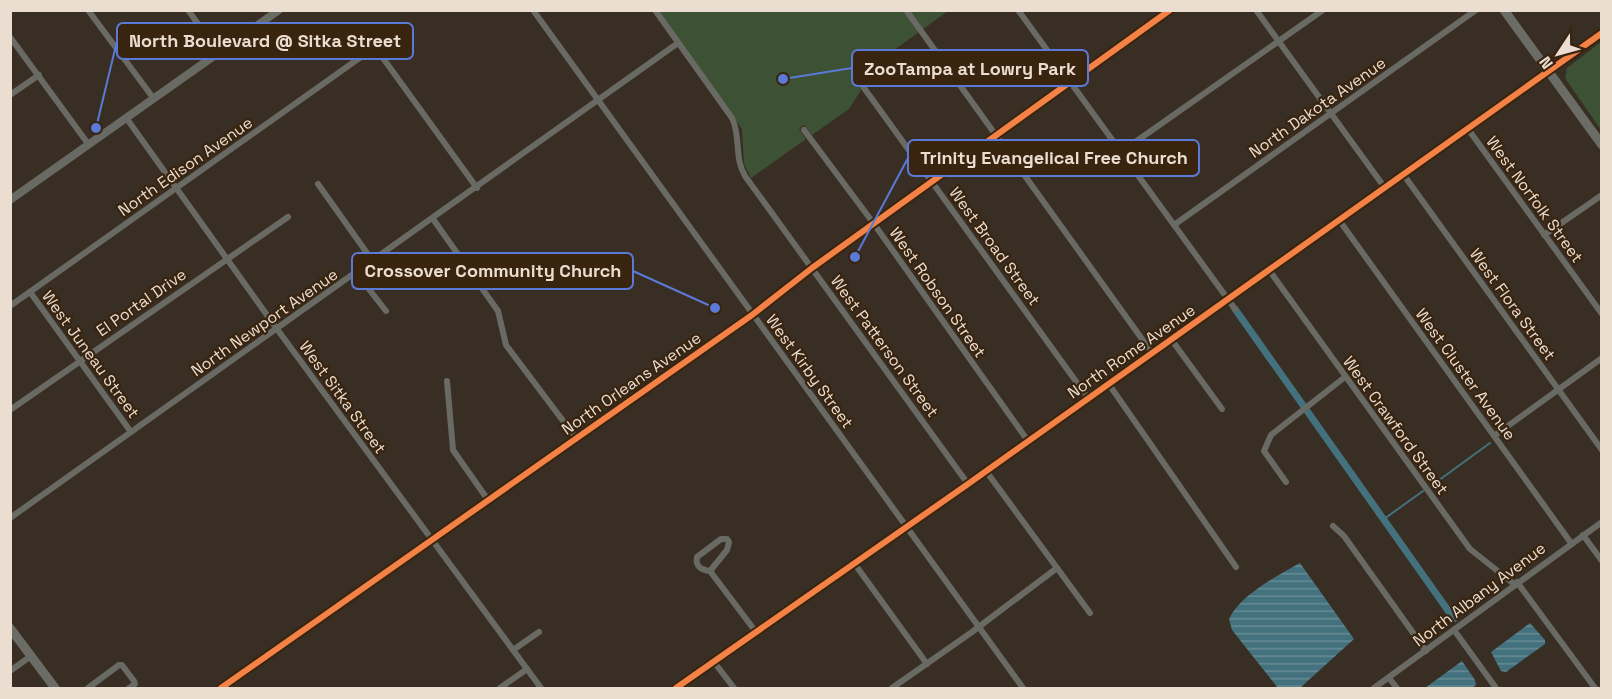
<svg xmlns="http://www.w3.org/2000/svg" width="1612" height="699" font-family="'Space Grotesk',sans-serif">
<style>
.green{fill:#3d5135}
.water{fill:url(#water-rules)}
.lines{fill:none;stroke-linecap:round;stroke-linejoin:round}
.stream{stroke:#43717d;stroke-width:2}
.canal{stroke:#43717d;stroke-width:7}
.minor{stroke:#696a64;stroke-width:6}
.tertiary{stroke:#696a64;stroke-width:8}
.secondary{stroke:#6b6c65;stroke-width:9}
.cycleway-casing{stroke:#38240f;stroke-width:10}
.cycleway{stroke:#f48246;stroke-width:6}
.labels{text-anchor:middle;stroke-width:4.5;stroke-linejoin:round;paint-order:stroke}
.street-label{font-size:16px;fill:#ebddd0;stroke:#38240f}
.leader{fill:none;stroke:#5b79d6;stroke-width:2}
.callout-dot{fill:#5b79d6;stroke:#38240f;stroke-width:2}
.callout{fill:#38240f;stroke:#5b79d6;stroke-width:2}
.callout-label{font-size:18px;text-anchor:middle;font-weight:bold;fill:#ebddd0}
</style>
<defs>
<pattern id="water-rules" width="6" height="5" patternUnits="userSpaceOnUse" patternTransform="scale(1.5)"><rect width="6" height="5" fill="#43717d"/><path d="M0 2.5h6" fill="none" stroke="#678b94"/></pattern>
</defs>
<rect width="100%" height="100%" fill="#392e23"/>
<!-- green -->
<g class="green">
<polygon points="659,11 948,11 886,56 875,65 866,83 861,76 855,80 861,90 849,109 812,135 804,125 799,129 806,139 751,178 744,164 742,129"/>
<polygon points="1601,42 1601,130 1565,78 1567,68"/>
</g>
<!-- water -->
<g class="water">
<path d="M1300,563L1354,639L1300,688H1278L1232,630L1229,619C1240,595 1277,576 1300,563Z"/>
<polygon points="1530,623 1545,640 1545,644 1506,672 1501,671 1491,652"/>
<polygon points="1462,661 1475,680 1476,685 1472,688 1425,688"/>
</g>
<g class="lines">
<!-- stream -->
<g class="stream">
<polyline points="1431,486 1490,443"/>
<polyline points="1384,519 1423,491"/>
</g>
<!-- canal -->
<polyline class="canal" points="1235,309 1454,619"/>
<!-- minor -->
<g class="minor">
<polyline points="88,10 154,99"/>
<polyline points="188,10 219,53"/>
<polyline points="533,10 1023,688"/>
<path d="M655,10L732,118C741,136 734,158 745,176L968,484"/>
<polyline points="906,10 1152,353"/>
<polyline points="1018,10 1235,309"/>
<polyline points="1256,10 1385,188"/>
<polyline points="10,37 89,145"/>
<polyline points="859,81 1088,398"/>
<polyline points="10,95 39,75"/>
<polyline points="127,119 277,329 541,688"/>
<polyline points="1468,129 1602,314"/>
<polyline points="804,130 874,224 1028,441"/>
<polyline points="1121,152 1323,10"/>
<polyline points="1403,174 1602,450"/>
<polyline points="318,184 367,253 361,279 386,311"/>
<polyline points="433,219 498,311 506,345 576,438"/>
<polyline points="1339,220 1571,543"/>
<polyline points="1174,225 1476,10"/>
<polyline points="1544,235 1602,195"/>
<polyline points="1269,270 1470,549 1514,584"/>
<polyline points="30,292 131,432"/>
<polyline points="10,306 375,47 477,188"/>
<polyline points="1171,339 1222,409"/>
<polyline points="447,381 453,450 488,500"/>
<polyline points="1108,383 1236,567"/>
<polyline points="10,410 288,217"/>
<polyline points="1494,436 1602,358"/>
<polyline points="986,471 1090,613"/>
<polyline points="1286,482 1264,451 1271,435 1345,377"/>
<polyline points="10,518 678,43"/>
<polyline points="1333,526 1344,536 1426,651"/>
<polyline points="1583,535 1602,561"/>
<path d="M721,539H727L729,542L727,550L710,571C702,570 695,567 697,557Z"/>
<polyline points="854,563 927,664"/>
<polyline points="710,571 756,632"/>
<polyline points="1517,582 1595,688"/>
<polyline points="1454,630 1496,688"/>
<polyline points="513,650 539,632"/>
<polyline points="714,662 734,688"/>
<polyline points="10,671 31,656"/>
<polyline points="1389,678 1397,688"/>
<polyline points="88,688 119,665 122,665 134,681 135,684 129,688"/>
<polyline points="221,688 752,315 812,268 1170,10"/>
<polyline points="500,688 527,669"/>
<polyline points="892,688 972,632 1057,568"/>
<polyline points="1374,688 1602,522"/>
</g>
<!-- tertiary -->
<g class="tertiary">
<polyline points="10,200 279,10"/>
<polyline points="676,688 968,484 1602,33"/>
</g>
<!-- secondary -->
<g class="secondary">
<polyline points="1504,10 1602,145"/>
<polyline points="10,628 55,688"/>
</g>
<defs>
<g id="cycleway">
<polyline points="221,688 752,315 812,268 1170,10"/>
<polyline points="676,688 968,484 1602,33"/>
</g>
</defs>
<!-- cycleway casing -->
<use href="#cycleway" class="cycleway-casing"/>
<!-- cycleway -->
<use href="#cycleway" class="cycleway"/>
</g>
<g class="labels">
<!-- street labels -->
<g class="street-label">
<text transform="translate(1317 107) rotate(-35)" y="6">North Dakota Avenue</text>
<text transform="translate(185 166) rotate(-35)" y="6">North Edison Avenue</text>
<text transform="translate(1535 199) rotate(54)" y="6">West Norfolk Street</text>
<text transform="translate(995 246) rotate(54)" y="6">West Broad Street</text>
<text transform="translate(938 292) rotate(55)" y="6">West Robson Street</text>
<text transform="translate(141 302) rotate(-35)" y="6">El Portal Drive</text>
<text transform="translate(1513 304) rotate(54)" y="6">West Flora Street</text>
<text transform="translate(264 322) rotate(-35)" y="6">North Newport Avenue</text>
<text transform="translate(885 346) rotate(54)" y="6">West Patterson Street</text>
<text transform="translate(1131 351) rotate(-35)" y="6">North Rome Avenue</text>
<text transform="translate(91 354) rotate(54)" y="6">West Juneau Street</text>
<text transform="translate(810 371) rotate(54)" y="6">West Kirby Street</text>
<text transform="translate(1466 374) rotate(54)" y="6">West Cluster Avenue</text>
<text transform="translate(631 383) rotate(-35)" y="6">North Orleans Avenue</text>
<text transform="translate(343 397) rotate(54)" y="6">West Sitka Street</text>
<text transform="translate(1396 425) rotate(54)" y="6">West Crawford Street</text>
<text transform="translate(1479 594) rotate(-37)" y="6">North Albany Avenue</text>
</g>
</g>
<!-- callouts -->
<path class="leader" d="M96 128L117 41M783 79L852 68M855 257L908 158M715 308L633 271"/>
<g class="callout-dot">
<circle cx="96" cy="128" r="6"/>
<circle cx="783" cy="79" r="6"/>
<circle cx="855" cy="257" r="6"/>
<circle cx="715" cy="308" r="6"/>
</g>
<g class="callout">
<rect x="117" y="23" width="296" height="36" rx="6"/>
<rect x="852" y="50" width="236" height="36" rx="6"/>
<rect x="908" y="140" width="291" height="36" rx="6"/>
<rect x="352" y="253" width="281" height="36" rx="6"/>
</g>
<g class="callout-label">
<text x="265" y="47">North Boulevard @ Sitka Street</text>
<text x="970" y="75">ZooTampa at Lowry Park</text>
<text x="1054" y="164">Trinity Evangelical Free Church</text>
<text x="493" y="277">Crossover Community Church</text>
</g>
<!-- border -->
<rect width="1612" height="699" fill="none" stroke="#ebddd0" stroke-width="24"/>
<!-- north arrow -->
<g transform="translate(1558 54) rotate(234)" stroke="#38240f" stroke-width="4.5" paint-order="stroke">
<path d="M0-4.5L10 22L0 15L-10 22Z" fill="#ebddd0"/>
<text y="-9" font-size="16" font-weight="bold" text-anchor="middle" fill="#ebddd0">N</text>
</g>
</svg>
